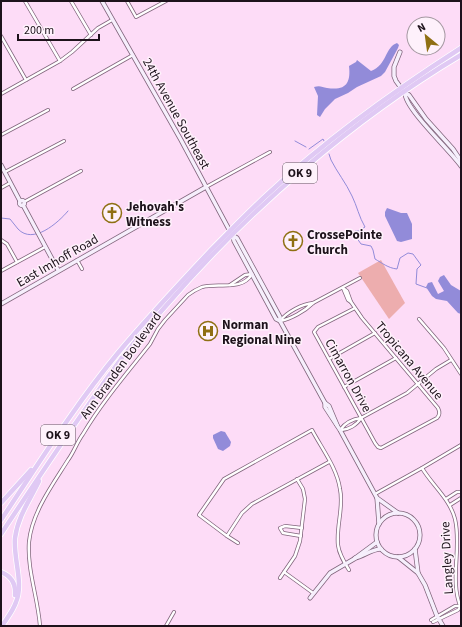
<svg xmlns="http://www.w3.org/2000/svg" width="462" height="627" font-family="'Source Sans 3',sans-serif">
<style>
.green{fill:#edadae}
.water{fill:#928bd9}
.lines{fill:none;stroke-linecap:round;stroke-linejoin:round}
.stream{stroke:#928bd9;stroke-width:1}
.street-casing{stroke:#81657c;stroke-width:4}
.secondary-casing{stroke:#81657c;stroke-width:5}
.highway-casing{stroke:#fff;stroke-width:6}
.street{stroke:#fff;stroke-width:2.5}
.secondary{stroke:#f6effc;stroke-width:3.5}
.highway{stroke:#e0c9f4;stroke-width:4.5}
.labels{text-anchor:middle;stroke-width:3;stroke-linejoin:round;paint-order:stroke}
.shield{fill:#fef1fb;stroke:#60555e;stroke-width:1}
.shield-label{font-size:12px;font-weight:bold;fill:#1d121b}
.street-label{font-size:13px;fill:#1d121b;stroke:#fef1fb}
.poi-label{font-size:13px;font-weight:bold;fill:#1d121b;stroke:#fef1fb;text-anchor:start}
</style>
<rect width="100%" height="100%" fill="#fddcf7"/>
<!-- green -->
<polygon class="green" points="381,260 405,303 389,319 358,273"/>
<!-- water -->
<g class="water">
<path d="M397,43L399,45L398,48L385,72L381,76L357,87L348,93L335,99L325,109L320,117L317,115L318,96L314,87C320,85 322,87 327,88C346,91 351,83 349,66L356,62L357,60L371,71C387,65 385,47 397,43Z"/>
<polygon points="387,208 401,213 407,213 412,224 412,239 401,242 397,241 385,216 385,212"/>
<polygon points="444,275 451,285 461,291 461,314 458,313 447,301 436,299 432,296 426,287 428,283 432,282 438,294 444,291 438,281 440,277"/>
<polygon points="221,431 225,432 231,442 230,446 223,451 218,449 213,438 213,435"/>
</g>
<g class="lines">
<!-- stream -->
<g class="stream">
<polyline points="295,141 306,147"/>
<polyline points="309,149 323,139 324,141"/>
<path d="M329,154L331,160C337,172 346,183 352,196C357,206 359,217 365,227L359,231H355L354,234L361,244L371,246L373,250L375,259C382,263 388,268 397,269L400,258L408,253L413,254L421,265L417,269L416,284L427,288"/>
<path d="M1,218L10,219C13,222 15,226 18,229C33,245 58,223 68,211"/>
</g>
<defs>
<g id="street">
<polyline points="25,1 60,61"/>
<polyline points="71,1 91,35"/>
<polyline points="127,1 136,17 166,1"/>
<polyline points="1,36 26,80"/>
<polyline points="73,89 133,55"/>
<polyline points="1,94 60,61 72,52 98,28 112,20"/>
<polyline points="1,135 48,110"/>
<polyline points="5,172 64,141"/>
<polyline points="206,187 270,152"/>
<polyline points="1,188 10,183"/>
<polyline points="24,202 81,171"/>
<polyline points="1,240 7,244 17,262"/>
<polyline points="77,260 82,269"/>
<polyline points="1,271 45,247"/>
<polyline points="230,285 245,275 252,274"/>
<polygon points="343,288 347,291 351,302 348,300"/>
<path d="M351,302L362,318L438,408C440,412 440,415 437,418L381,448L378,447L375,443L314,332L318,327L355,308"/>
<path d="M313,303C305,311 291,319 280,321C287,312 302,304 313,303Z"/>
<polyline points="313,303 360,278"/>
<polyline points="419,319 444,348 461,374"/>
<polyline points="329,359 375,333"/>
<polyline points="344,387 396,358"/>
<path d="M340,430C345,423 353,419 361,418L407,393L436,369L451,360"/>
<path d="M341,430C348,430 357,425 361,418"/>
<path d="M329,462L252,504L242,513L227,536L199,515L224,479L312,430C322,449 337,468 340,489C344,507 336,526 338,545C339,554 344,562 349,570"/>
<path d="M422,468C432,485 450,499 455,519C462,548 449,580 461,608"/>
<polyline points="375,494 422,468 461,445"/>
<polyline points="446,499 457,492 461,492"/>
<polyline points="450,505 461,498"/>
<polyline points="227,536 238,543"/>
<polyline points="301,536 283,533 280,528 285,526 302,528"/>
<polyline points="284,572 313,593"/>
<polyline points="280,578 295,556 300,541 305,499 303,489 297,479"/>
<polyline points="431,620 455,606 460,606"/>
<polyline points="433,622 458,610 461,606"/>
<path d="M40,626C38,598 27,570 29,542C32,512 53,484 68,460C74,452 77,442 83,434C102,402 127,373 150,344L158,329L165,320L188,295C192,292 197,289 202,287C218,282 241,292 252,274"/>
<polyline points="166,626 174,612"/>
</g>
<g id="secondary">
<polyline points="102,1 181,140 232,235 237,238 280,317 280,321 325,403 329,406 337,425"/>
<polyline points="400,52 394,67 394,76 396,81 404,92 409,95 426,119 453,149 461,161"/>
<path d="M405,93C405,109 450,150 461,166"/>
<polyline points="1,165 20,201"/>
<circle cx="22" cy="203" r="2.5"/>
<polyline points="23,205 58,270"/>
<polyline points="233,236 234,241 276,319 280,321"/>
<polyline points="1,304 206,187"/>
<polyline points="325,403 325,407 340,430 377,498 398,513"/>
<polyline points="377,498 379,524"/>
<circle cx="398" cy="535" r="22"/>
<polyline points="415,549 418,573"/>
<polyline points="398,557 418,573 425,585 437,616 443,626"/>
<path d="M355,558C364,556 372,549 381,549"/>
<polyline points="310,598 330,573 354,559 377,542"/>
</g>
<g id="highway">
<polyline points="1,503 31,470"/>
<path d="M1,520C39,463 75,405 118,353C148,317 180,283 212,249C231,230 249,211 269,193C328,138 394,91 461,48"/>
<path d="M1,534C40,475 79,416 121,359C135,341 150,324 165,307C247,211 352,120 461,55"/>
<path d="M1,572C11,576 16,584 15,595"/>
<path d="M2,626C7,618 13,611 16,602C24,583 13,558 15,538C18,516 30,500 39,481"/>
</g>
</defs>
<!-- street casing -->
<use href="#street" class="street-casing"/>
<!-- secondary casing -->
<use href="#secondary" class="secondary-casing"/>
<!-- highway casing -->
<use href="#highway" class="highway-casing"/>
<!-- street -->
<use href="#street" class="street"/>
<!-- secondary -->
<use href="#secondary" class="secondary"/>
<!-- highway -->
<use href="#highway" class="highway"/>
</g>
<!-- icons -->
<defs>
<symbol id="church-ring" viewBox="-11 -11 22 22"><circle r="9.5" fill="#fef1fb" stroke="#8f6f13" stroke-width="1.5"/><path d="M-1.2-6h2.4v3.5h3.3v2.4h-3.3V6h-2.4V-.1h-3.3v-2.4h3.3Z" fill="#8f6f13"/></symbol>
<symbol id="hospital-ring" viewBox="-11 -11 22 22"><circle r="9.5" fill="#fef1fb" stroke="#8f6f13" stroke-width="1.5"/><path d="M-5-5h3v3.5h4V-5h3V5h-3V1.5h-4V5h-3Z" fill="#8f6f13"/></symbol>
</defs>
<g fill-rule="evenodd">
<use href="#church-ring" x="101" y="202" width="22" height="22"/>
<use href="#church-ring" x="282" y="230" width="22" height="22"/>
<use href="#hospital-ring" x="197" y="320" width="22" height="22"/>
</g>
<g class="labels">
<!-- shield labels -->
<g class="shield">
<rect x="283" y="163" width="34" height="20" rx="3"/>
<rect x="41" y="425" width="34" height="20" rx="3"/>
</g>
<g class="shield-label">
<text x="300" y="177">OK 9</text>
<text x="58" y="439">OK 9</text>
</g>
<!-- street labels -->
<g class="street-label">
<text transform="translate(177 113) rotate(61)" y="5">24th Avenue Southeast</text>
<text transform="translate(57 260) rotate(-30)" y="5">East Imhoff Road</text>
<text transform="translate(410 360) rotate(50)" y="5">Tropicana Avenue</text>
<text transform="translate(120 365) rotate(-54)" y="5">Ann Branden Boulevard</text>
<text transform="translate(349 375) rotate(61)" y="5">Cimarron Drive</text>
<text transform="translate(446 558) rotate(-93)" y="5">Langley Drive</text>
</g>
<!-- poi labels -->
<g class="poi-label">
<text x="126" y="211">Jehovah's<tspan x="126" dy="15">Witness</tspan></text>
<text x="307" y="239">CrossePointe<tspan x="307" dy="15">Church</tspan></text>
<text x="222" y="329">Norman<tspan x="222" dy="15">Regional Nine</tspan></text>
</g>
</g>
<!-- border -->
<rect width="462" height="627" fill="none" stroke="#1d121b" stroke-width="4"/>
<!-- north arrow -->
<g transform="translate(426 36) rotate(331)"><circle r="19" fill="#fef1fb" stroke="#a498a1"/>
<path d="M0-3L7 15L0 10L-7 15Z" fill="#8f6f13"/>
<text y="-6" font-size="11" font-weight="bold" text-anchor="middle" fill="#1d121b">N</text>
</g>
<!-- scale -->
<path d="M18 34v6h81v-6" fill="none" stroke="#1d121b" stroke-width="2"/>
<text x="24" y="34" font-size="12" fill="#1d121b" stroke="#fef1fb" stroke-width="3" paint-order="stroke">200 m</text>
</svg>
